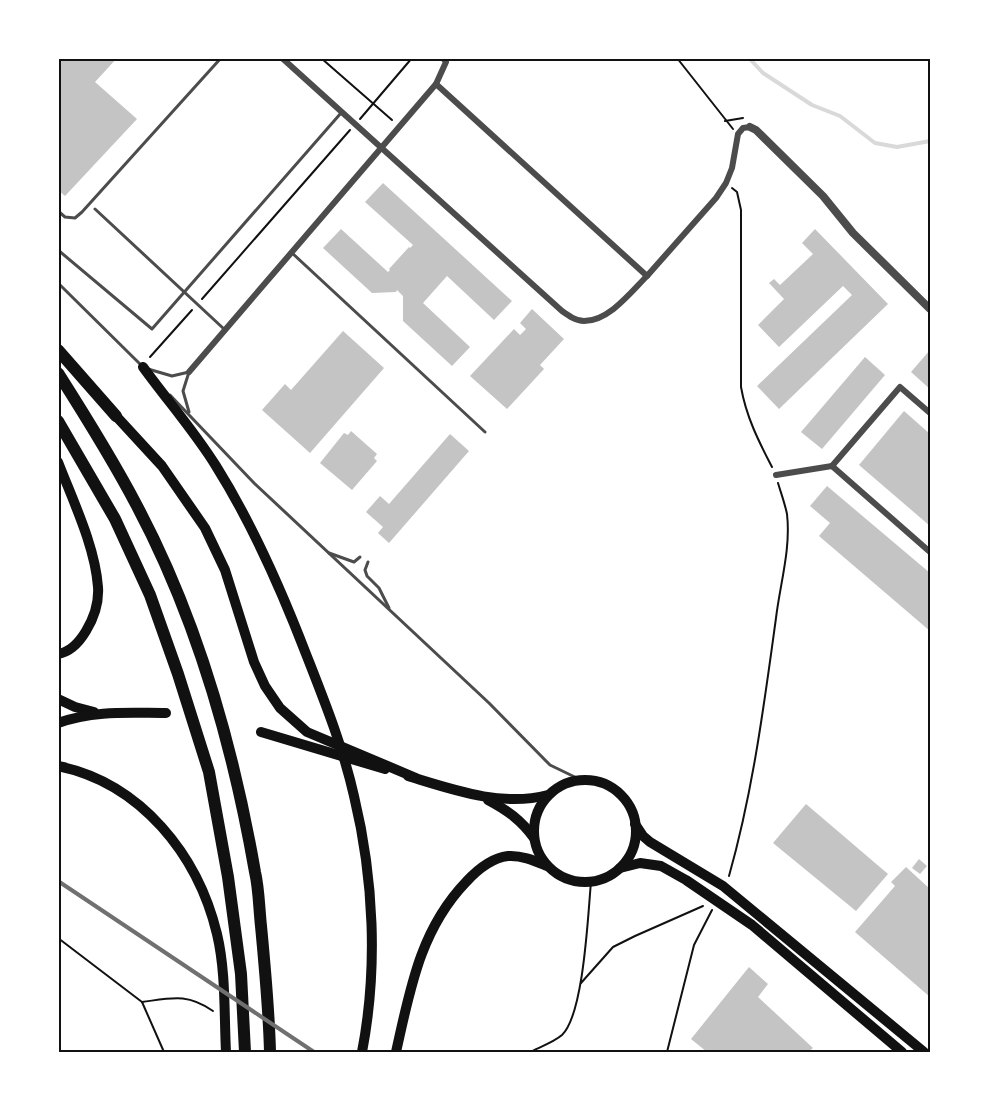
<svg xmlns="http://www.w3.org/2000/svg" width="989" height="1111" font-family="'Archivo Narrow',sans-serif">
<style>
.lines{fill:none;stroke-linecap:round;stroke-linejoin:round}
.stream{stroke:#d9d9d9;stroke-width:4}
.building{fill:#c4c4c4}
.path{stroke:#111;stroke-width:2}
.service{stroke:#4c4c4c;stroke-width:3}
.minor{stroke:#4c4c4c;stroke-width:6}
.tertiary{stroke:#4c4c4c;stroke-width:8}
.primary{stroke:#111;stroke-width:10}
.trunk{stroke:#111;stroke-width:10}
.motorway{stroke:#111;stroke-width:12}
.rail{stroke:#707070;stroke-width:4}
.neatline{fill:none;stroke:#111;stroke-width:2}
</style>
<rect width="100%" height="100%" fill="#fff"/>
<g class="lines">
<!-- stream -->
<polyline class="stream" points="749,58 763,73 812,105 840,116 875,143 897,147 930,141"/>
</g>
<!-- building -->
<g class="building">
<polygon points="58,58 117,58 95,82 137,119 65,196 58,190"/>
<polygon points="383,183 512,301 494,320 447,276 423,303 470,347 452,366 403,321 403,296 397,290 396,292 372,293 323,248 341,229 388,272 390,270 389,269 409,247 410,248 413,245 365,202"/>
<polygon points="815,229 888,304 779,409 757,386 852,295 843,286 779,347 758,325 784,299 769,283 774,279 780,285 813,254 802,243"/>
<polygon points="532,309 564,339 540,365 544,369 507,409 470,376 514,329 520,335 526,329 520,323"/>
<polygon points="343,331 384,368 310,453 262,410 285,384 291,390"/>
<polygon points="930,350 930,389 911,372"/>
<polygon points="865,357 885,375 822,449 801,432"/>
<polygon points="904,411 930,434 930,526 859,465"/>
<polygon points="351,431 377,454 374,458 377,461 352,490 320,463 344,433 348,435"/>
<polygon points="450,434 469,451 389,543 378,533 383,527 366,512 380,496 389,504"/>
<polygon points="827,486 930,573 930,631 819,536 830,523 810,506"/>
<polygon points="806,804 888,874 856,911 773,843"/>
<polygon points="919,859 927,866 920,874 912,868"/>
<polygon points="906,867 930,889 930,997 855,932 895,886 891,882"/>
<polygon points="749,967 768,984 758,997 813,1048 808,1052 707,1052 691,1039"/>
</g>
<g class="lines">
<!-- path -->
<g class="path">
<polyline points="321,58 392,120"/>
<polyline points="677,58 733,129"/>
<polyline points="360,119 412,58"/>
<polyline points="725,121 743,118"/>
<path d="M732,188L737,192L741,210V387C746,416 758,440 772,467"/>
<polyline points="202,299 350,130"/>
<polyline points="150,357 192,310"/>
<path d="M729,876C753,791 764,705 776,618C780,584 791,549 787,514C785,504 781,493 778,483"/>
<polyline points="58,938 142,1002 164,1052"/>
<polyline points="581,983 613,947 635,936 703,906"/>
<path d="M142,1002C172,998 187,993 213,1011"/>
<path d="M530,1052C540,1047 554,1042 562,1035C584,1014 588,913 591,882"/>
<polyline points="667,1052 694,945 712,910"/>
</g>
<!-- service -->
<g class="service">
<polyline points="95,209 224,329"/>
<polyline points="58,211 65,217 75,218 82,212 221,58"/>
<polyline points="58,250 152,329 341,113"/>
<polyline points="292,253 485,432"/>
<polyline points="58,283 140,364"/>
<polyline points="148,369 172,376 189,372 183,391 189,412"/>
<polyline points="170,395 254,483 489,703 550,765 581,780"/>
<polyline points="329,553 354,562 360,557"/>
<polyline points="368,562 365,570 367,576 379,588 389,608"/>
</g>
<!-- minor -->
<g class="minor">
<path d="M282,58L562,311C569,316 576,321 584,321C609,321 631,292 647,276"/>
<polyline points="436,84 647,276 716,198 726,183 732,168 738,134 743,128 750,127"/>
<polyline points="189,372 436,84 446,62 443,58"/>
<polyline points="832,466 900,387 930,413"/>
<polyline points="832,466 930,552"/>
<polyline points="776,475 832,466"/>
</g>
<!-- tertiary -->
<polyline class="tertiary" points="750,127 756,130 823,196 853,233 930,309"/>
<!-- primary -->
<g class="primary">
<polyline points="58,699 75,707 94,712"/>
<path d="M58,723C94,710 129,713 166,713"/>
<polyline points="261,732 385,769"/>
<path d="M408,776C454,790 501,807 548,795"/>
<circle cx="585" cy="831" r="51"/>
<path d="M488,800C507,810 521,820 534,838"/>
<polyline points="635,824 643,836 650,842 723,886 924,1052"/>
<polyline points="620,868 640,863 661,866 686,880 752,925 902,1052"/>
</g>
<!-- trunk -->
<g class="trunk">
<path d="M143,367C167,400 195,432 216,466C253,525 281,589 306,654C324,700 343,747 354,796C374,879 378,969 362,1052"/>
<polyline points="116,416 162,466 205,528 225,570 254,662 265,686 280,708 307,732 416,778"/>
<path d="M58,462C73,501 95,546 98,587C99,602 94,618 86,631C80,641 71,652 58,654"/>
<path d="M58,766C141,783 198,855 217,934C226,972 224,1014 226,1052"/>
<path d="M396,1052C410,990 420,930 466,882C477,870 491,858 508,856C522,855 535,861 547,866"/>
</g>
<!-- motorway -->
<g class="motorway">
<polyline points="58,350 116,416"/>
<path d="M58,373C86,417 113,460 137,506C197,619 233,746 255,872C259,889 259,908 261,926C265,968 269,1010 270,1052"/>
<polyline points="58,421 115,519 150,595 178,674 209,772 228,877 241,974 245,1052"/>
</g>
<!-- rail -->
<polyline class="rail" points="58,881 314,1052"/>
</g>
<!-- border -->
<rect width="989" height="1111" fill="none" stroke="#ffffff" stroke-width="120"/>
<rect x="60" y="60" width="869" height="991" class="neatline"/>
</svg>
